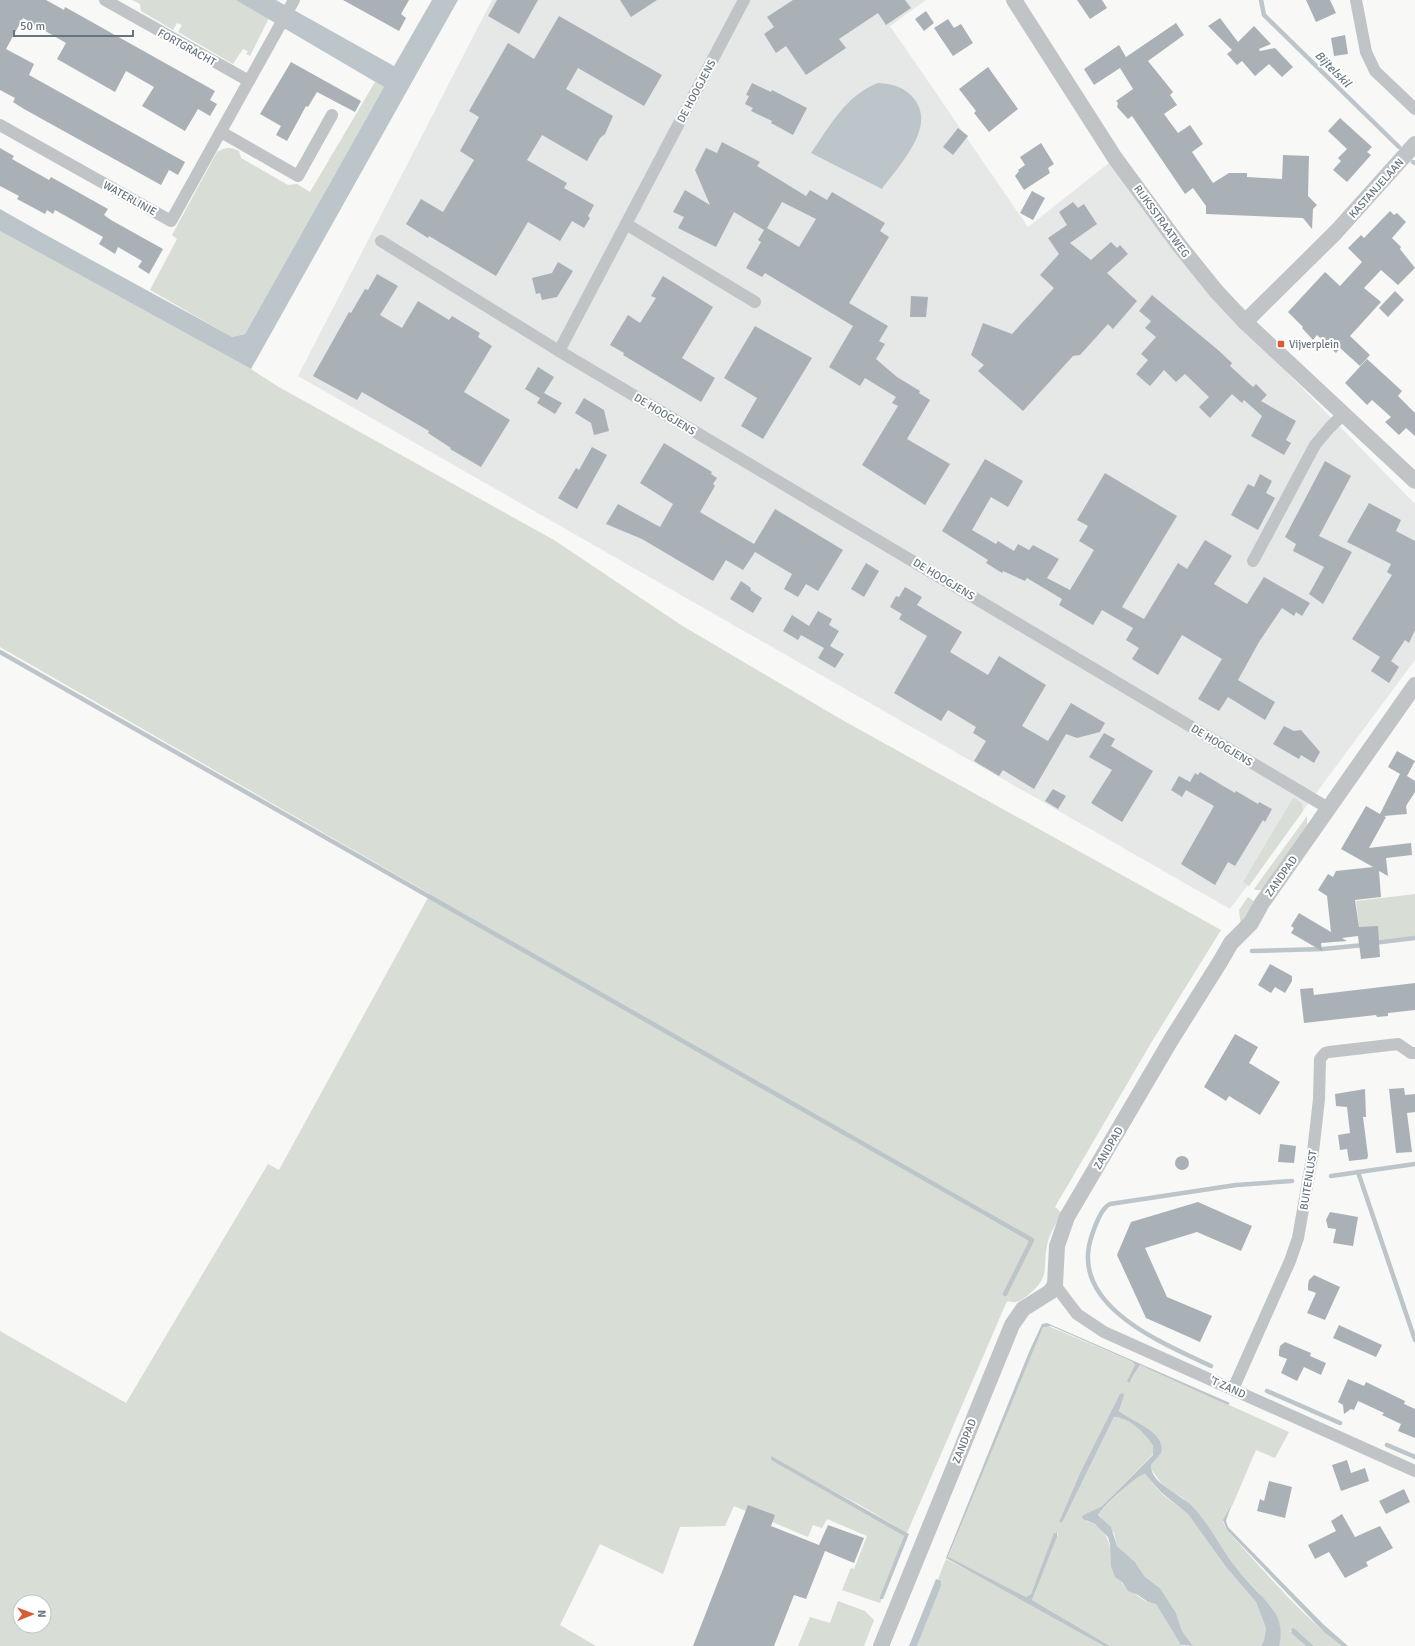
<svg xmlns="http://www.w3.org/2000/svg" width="1415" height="1646" font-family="Signika,sans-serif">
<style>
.built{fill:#e6e7e7}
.green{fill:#d8ddd5;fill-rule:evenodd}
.water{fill:#bcc5ca}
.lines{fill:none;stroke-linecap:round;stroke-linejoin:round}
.stream{stroke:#bcc5ca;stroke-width:4.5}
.building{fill:#aab1b6;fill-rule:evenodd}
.minor{stroke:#c0c4c7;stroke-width:12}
.tertiary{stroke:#c0c4c7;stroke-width:16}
.poi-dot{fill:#d75c37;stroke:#fff;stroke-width:1.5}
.labels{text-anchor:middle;stroke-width:4;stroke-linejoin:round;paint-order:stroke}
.street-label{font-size:11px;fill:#66747f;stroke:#fff}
.poi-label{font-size:11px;fill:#66747f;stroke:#fff;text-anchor:start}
.water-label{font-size:12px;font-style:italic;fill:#657980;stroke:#fff}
</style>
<rect width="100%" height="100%" fill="#f8f8f6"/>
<!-- built -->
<polygon class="built" points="492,0 926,0 890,26 1028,227 1115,158 1213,296 1415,504 1415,660 1230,909 298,376"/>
<!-- green -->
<g class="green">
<polygon points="132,0 236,0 269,18 250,56 246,54 248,51 243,49 233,64 178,32 182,25 177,23 173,30 141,11 140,4"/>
<path d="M375,82L384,87L245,334L232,337L150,290L177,239L172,235L217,152C225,147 231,147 239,151L241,158L288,185L297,184L310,192Z"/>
<path d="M0,231L251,369L277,386L554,540L681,625L844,721L1221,930L1151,1043L1055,1207L1062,1213C1057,1222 1051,1231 1048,1241C1041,1268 1053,1275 1027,1296C1020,1301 1016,1304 1007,1301L907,1533L860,1505L771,1459L904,1536L880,1603L842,1590L851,1568L854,1569L867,1536L827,1519L822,1528L813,1525L808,1537L734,1506L725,1526L680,1527L663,1574L600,1544L560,1625L596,1646H0V1331L126,1403L268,1164L279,1170L430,894L0,647ZM20,1602H44V1626H20Z"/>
<polygon points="1293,798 1295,798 1302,804 1303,811 1249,886 1243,882"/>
<polygon points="1307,816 1307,825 1262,890 1255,890 1254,889"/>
<polygon points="1415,894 1415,936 1361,942 1356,901"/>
<polygon points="1248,897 1255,902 1241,927 1239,910"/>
<path d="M1046,1325L1133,1362L1135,1365L1131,1381L1140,1365L1289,1432L1275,1458L1256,1450L1233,1504L1223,1522L1227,1530C1263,1570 1299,1613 1342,1646H1314L1295,1629L1290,1631L1291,1633L1306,1646H1279L1280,1627L1260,1594L1237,1570L1196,1511L1183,1498L1164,1487L1151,1469V1465C1154,1461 1159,1457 1161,1453C1168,1432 1129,1420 1119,1411L1124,1396L1121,1393L1080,1473L1059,1522L1062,1523L1114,1417C1128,1417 1158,1438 1153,1454L1102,1506L1089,1513L1086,1521C1118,1529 1107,1566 1125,1587C1126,1588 1145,1601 1147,1602C1151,1603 1153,1602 1156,1604L1182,1646H1110L1032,1600L1057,1537L1058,1533L1055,1532L1031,1594L1026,1597L948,1558L1030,1355L1043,1327Z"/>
<polygon points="1142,1473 1146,1475 1162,1494 1188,1514 1226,1567 1256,1602 1266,1628 1264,1640 1261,1646 1193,1646 1182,1631 1176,1613 1160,1588 1145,1577 1135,1562 1117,1546 1114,1533 1098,1514 1130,1482"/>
<polygon points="946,1559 1031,1603 1104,1646 917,1646 941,1586 938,1579"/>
<polygon points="838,1601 865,1611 874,1620 864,1646 798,1646 810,1617 830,1623"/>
</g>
<!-- water -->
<g class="water">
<path d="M236,0H276L394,66L432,0H458L251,369L0,231V209C77,253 155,294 232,337L245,334L384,87Z"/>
<path d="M878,83C894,84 905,87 915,100C936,129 898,166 882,189L811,153C831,125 845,96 878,83Z"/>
<polygon points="1047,1323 1230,1403 1228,1405 1140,1365 1129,1383 1127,1381 1135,1365 1133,1362 1051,1326 1043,1327 948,1557 1026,1597 1031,1594 1054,1533 1057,1532 1057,1537 1032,1600 1110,1646 1104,1646 946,1558 1029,1352 1042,1324"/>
<path d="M1123,1393L1124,1396L1119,1411C1129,1420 1168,1432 1161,1453C1159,1457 1154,1461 1151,1465C1150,1483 1180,1494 1191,1505C1209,1523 1221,1549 1237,1569C1249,1585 1265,1597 1275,1613C1281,1622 1282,1636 1279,1646H1261L1264,1640L1266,1628L1256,1602L1226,1567L1188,1514L1162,1493L1145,1474C1138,1473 1100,1510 1098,1515L1111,1527L1117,1546L1135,1562L1145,1577L1160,1588L1176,1613L1182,1631L1193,1646L1181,1645L1156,1604L1148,1602L1138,1595L1128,1591L1122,1582L1115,1577L1111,1566L1110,1544L1108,1537L1095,1524L1083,1519L1082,1516L1102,1506L1153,1455V1446C1147,1434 1128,1417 1114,1417L1062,1523L1059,1522L1080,1473L1120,1394Z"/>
<polygon points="771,1456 909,1534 883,1599 880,1599 880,1597 904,1536 773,1461 771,1459"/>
<polygon points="1231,1506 1226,1521 1228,1527 1323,1624 1348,1646 1342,1646 1324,1632 1227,1530 1223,1520"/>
<polygon points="936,1579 941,1581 941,1586 917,1646 909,1646"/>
<polygon points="1292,1628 1295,1629 1314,1646 1306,1646 1291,1633"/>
</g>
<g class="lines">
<!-- stream -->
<g class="stream">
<polyline points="1261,0 1264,15 1399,147"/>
<polyline points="1413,162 1415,163"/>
<polyline points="0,652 1032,1240 1005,1294"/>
<polyline points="1373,943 1415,938"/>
<polyline points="1252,951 1323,949 1364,945"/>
<polyline points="1358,1172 1415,1340"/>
<polyline points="1331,1176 1415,1164"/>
<path d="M1211,1366C1162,1343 1067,1305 1092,1235C1095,1226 1101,1208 1110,1204L1236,1185L1292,1181"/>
<polyline points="1267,1391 1340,1423"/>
<polyline points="1387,1445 1415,1457"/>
</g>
</g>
<!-- building -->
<g class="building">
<polygon points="0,0 46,0 64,10 65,7 215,91 210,100 217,104 210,116 198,109 185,131 142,106 154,87 126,71 115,92 57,59 66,43 23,18 6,49 34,64 29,75 185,162 178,175 169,170 161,185 24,109 13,102 15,98 0,90"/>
<polygon points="343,0 409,0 401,14 406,18 399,31"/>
<polygon points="497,0 538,0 519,34 488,16"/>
<polygon points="620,0 657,0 631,17"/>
<polygon points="793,0 905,0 911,8 886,25 878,13 839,39 846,48 806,75 786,46 776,53 764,34 774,27 767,17"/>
<polygon points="1077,0 1102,0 1107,8 1090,19"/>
<polygon points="1306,0 1330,0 1336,13 1316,22"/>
<polygon points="926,11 934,23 924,31 915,19"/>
<polygon points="559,16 662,75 644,106 578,68 566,89 613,116 605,134 600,138 587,161 542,135 527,160 567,183 564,188 594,205 588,216 590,218 584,228 572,221 560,241 528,222 496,276 429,236 428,238 406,224 421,199 443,212 474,160 460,151 479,117 469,111 508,43 534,59"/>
<polygon points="1220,18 1238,42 1254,26 1271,44 1259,49 1260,51 1275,48 1293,67 1282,77 1269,64 1255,76 1242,61 1237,65 1227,54 1232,50 1208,26"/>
<polygon points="948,19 954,28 961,24 973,43 953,56 934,28"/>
<polygon points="1176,23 1184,35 1148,61 1173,92 1170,95 1177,105 1164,114 1178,133 1190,125 1203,144 1192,152 1213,183 1229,173 1247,173 1247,177 1282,179 1283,155 1309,156 1308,196 1317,205 1313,209 1312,229 1303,218 1206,214 1206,206 1193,188 1185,194 1132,116 1128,119 1117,107 1118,103 1116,101 1133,89 1120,68 1094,85 1084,69 1119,45 1126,57"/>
<polygon points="1345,35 1348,54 1334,56 1331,38"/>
<polygon points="291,62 361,101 355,112 317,92 308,107 306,106 287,141 276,135 281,126 260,114"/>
<polygon points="988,67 1018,109 989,132 974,113 976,111 959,89"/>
<polygon points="752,83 771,92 772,90 807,108 793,135 771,123 772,121 751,111 753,108 745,104 749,96 746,95"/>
<polygon points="1340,118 1372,147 1367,152 1371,155 1347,182 1333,170 1341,161 1338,158 1347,149 1328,131"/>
<polygon points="958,128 968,136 953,155 943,147"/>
<path d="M722,142L760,162L757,166L806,196L810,190L827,200L832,192L885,223L880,231L889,237L849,303L888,326L879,341L885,344L876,359L897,377L920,391L919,393L930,400L907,439L950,464L925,505L862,465L898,406L892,403L896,397L865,378L860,386L829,367L853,326L765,273L762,277L746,268L761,242L758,240L764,230L734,212L716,247L678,228L684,217L673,212L685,190L710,205L695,170L706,148L717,153ZM782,202L816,219L799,247L767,228Z"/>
<polygon points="1041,143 1054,164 1048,168 1050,173 1024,190 1015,176 1019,171 1018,170 1025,165 1020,157"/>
<polygon points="0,148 14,156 12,159 49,180 51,177 108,209 104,215 111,220 163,249 149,274 138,267 142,261 118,247 115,254 99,244 103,237 55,210 53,214 47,210 45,214 17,199 19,196 0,186"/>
<polygon points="1032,191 1045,198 1033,220 1020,213"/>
<polygon points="1073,202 1078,208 1084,204 1097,224 1070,243 1091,260 1111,242 1117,248 1120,245 1128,254 1107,273 1137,301 1113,329 1108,324 1080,355 1073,356 1023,411 978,371 984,365 971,355 983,323 1012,334 1054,288 1040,275 1059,254 1048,238 1067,225 1059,212"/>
<polygon points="1390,211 1394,215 1397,213 1406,222 1392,238 1401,247 1400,249 1415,268 1398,285 1381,270 1364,288 1381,302 1350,336 1370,355 1360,366 1340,348 1336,353 1317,335 1313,340 1302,328 1303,327 1288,312 1325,272 1340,286 1362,262 1348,248 1361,235 1364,238"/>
<polygon points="558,262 573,271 557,297 542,300 540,293 536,294 532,278 552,273"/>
<polygon points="377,274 398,286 380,315 402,328 418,301 449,320 452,316 480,333 478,337 492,346 464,392 510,420 481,467 450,449 451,448 428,433 429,431 362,392 357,400 313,376 349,312 351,313 365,289 368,290"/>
<polygon points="663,276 713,307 682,358 715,378 701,402 623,355 624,353 610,345 628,315 640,323 656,298 651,296"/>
<polygon points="1395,291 1404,300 1388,317 1379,308"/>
<polygon points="1152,295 1218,350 1232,363 1230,366 1253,387 1256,384 1267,395 1261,401 1296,421 1286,440 1291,443 1284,455 1251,436 1262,416 1244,400 1242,403 1232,394 1210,418 1199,407 1209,397 1185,374 1176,382 1164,370 1150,386 1136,374 1148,360 1141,354 1156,337 1145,328 1151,321 1139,311"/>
<polygon points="911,296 928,297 926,317 910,317"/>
<polygon points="755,326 812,358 763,439 741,426 757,398 724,378"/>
<polygon points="1367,359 1402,391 1398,396 1415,413 1415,436 1406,428 1399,435 1385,422 1391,417 1372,400 1367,405 1345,383"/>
<polygon points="538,367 554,377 544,393 562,403 555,414 537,403 540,398 525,389"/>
<polygon points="584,398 604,410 609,431 594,435 591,423 575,413"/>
<polygon points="664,443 712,472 711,474 717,478 713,484 715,486 700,512 754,544 775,509 843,550 818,591 806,584 798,597 784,589 792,574 755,552 743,570 726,560 713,581 642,539 606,524 618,504 660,527 673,504 640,483"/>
<polygon points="592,447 607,455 577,509 558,498 576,468 579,470"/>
<polygon points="985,459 1023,481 1008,507 991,497 972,530 996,544 998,541 1014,551 1018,544 1029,550 1033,545 1059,559 1047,578 1070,590 1094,550 1079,541 1088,526 1077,520 1105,473 1177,516 1122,607 1144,619 1178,563 1187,569 1205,540 1232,556 1214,584 1247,604 1264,577 1310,603 1302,616 1296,612 1294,616 1282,608 1259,642 1238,680 1275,702 1265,720 1228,697 1219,711 1198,699 1222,659 1182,635 1158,675 1132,659 1139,648 1126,640 1133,628 1102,610 1093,625 1059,605 1062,599 1027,578 1025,581 1003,571 1002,573 986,563 988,560 942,531"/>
<polygon points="1325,461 1351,476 1319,536 1352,552 1323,604 1309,594 1324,567 1293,551 1296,544 1285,537"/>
<polygon points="1260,474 1272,481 1266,493 1275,498 1258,530 1231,515 1248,484 1254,487"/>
<polygon points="1369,503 1401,520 1396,531 1415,541 1415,630 1409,643 1405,640 1391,661 1399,667 1389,683 1371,671 1380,657 1352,639 1392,575 1387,572 1391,564 1347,542"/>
<polygon points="866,563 879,571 864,597 851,589"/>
<polygon points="741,581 751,588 750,590 762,598 753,613 730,599"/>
<polygon points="905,587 922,597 917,605 962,632 950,652 988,675 999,656 1046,685 1022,726 1048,741 1071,703 1105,723 1100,732 1077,738 1066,734 1034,789 1003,770 999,776 974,761 986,741 973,733 976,727 948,710 941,721 894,693 927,636 899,619 902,614 890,607 896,596 899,597"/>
<polygon points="818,611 832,619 829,625 839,631 830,646 844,654 835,668 818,658 824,648 801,635 798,640 783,631 792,615 809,626"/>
<polygon points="1284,726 1294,731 1301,730 1320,752 1314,763 1301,755 1299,759 1273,744"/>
<polygon points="1104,733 1115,739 1111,746 1153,771 1122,822 1091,803 1112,770 1089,757"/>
<polygon points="1397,751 1415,761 1407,776 1415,781 1415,792 1406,806 1407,814 1384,816 1386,817 1369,848 1411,843 1412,855 1386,858 1388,876 1379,871 1381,897 1355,900 1359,927 1378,926 1380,957 1361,959 1358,936 1342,938 1347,941 1321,943 1322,951 1291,933 1294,928 1291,926 1299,913 1331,932 1327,896 1318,890 1328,874 1333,877 1336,871 1373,867 1341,849 1366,806 1380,814 1400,774 1388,767"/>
<polygon points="1200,772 1235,793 1236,791 1258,804 1259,802 1272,809 1265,822 1263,820 1235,866 1228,862 1215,885 1181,864 1214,806 1186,790 1182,797 1171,790 1179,776 1190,782 1195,773 1198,775"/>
<polygon points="1053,789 1066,796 1058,809 1045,801"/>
<polygon points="1270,964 1292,976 1292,981 1285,993 1275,987 1271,993 1258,985"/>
<polygon points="1415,983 1415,1010 1388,1013 1388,1016 1377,1017 1376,1015 1304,1023 1300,989 1313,988 1314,995"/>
<polygon points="1235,1034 1258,1047 1249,1063 1280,1082 1260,1115 1229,1096 1226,1101 1204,1087"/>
<polygon points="1404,1088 1405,1095 1415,1094 1415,1112 1407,1113 1412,1152 1396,1153 1389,1089"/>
<polygon points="1365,1089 1366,1117 1363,1117 1368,1156 1367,1159 1349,1161 1347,1149 1340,1150 1338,1135 1350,1133 1347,1107 1336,1106 1335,1094"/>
<polygon points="1280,1144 1296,1146 1294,1163 1278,1162"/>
<circle cx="1182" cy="1163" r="7"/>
<polygon points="1198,1202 1252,1226 1241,1251 1197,1232 1145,1248 1167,1297 1212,1316 1200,1342 1146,1318 1117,1255 1131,1222"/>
<polygon points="1330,1212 1358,1217 1353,1246 1333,1243 1336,1229 1328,1228 1326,1220"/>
<polygon points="1314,1275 1340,1287 1325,1320 1307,1313 1316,1293 1308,1290 1308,1285 1309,1280"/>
<polygon points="1339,1325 1382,1345 1376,1357 1333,1338"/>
<polygon points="1285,1342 1311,1353 1310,1356 1326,1363 1321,1375 1304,1367 1297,1381 1281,1373 1287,1359 1279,1356 1279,1351 1280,1346"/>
<polygon points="1348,1379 1364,1386 1366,1382 1405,1401 1404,1404 1415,1409 1415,1438 1398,1431 1401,1424 1382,1415 1384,1413 1358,1401 1354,1410 1351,1409 1344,1414 1343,1405 1338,1402"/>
<polygon points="1347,1460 1351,1473 1365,1468 1369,1481 1341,1491 1332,1465"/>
<polygon points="1269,1481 1292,1487 1285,1518 1257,1511 1260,1499 1264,1501"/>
<polygon points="1404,1489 1410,1502 1386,1514 1379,1501"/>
<polygon points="748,1505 775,1515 771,1526 819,1545 828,1525 864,1538 854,1563 825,1551 806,1599 794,1595 774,1646 693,1646"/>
<polygon points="1342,1514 1355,1537 1380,1526 1393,1548 1366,1562 1368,1566 1345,1578 1329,1552 1315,1559 1308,1545 1336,1531 1331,1521"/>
</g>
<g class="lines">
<!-- minor -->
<g class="minor">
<polyline points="105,0 249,81"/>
<polyline points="744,0 559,351 1328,808"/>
<polyline points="1356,0 1366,52 1375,71 1415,109"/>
<polyline points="0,125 171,221 294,0"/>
<polyline points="221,132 298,176 332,115"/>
<polyline points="626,224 755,302"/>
<polyline points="381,241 559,351"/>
<polyline points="1253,561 1315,445 1331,426 1344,414"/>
<polyline points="1055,1285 1077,1314 1104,1332 1415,1471"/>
<polyline points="1233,1389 1290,1261 1298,1238 1313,1152 1319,1099 1320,1059 1325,1053 1329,1052 1398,1044 1411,1053 1415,1053"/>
</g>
<!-- tertiary -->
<g class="tertiary">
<polyline points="1014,0 1115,158 1179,245 1216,291 1245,322 1415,481"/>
<polyline points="1245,322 1336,232 1415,144"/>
<polyline points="881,1646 1012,1325 1023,1309 1050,1292 1055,1285 1057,1246 1067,1217 1171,1040 1220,962 1231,943 1251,923 1262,903 1415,685"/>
</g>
</g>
<!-- markers -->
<rect class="poi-dot" x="1277" y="340" width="8" height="8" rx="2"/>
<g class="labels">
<!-- street labels -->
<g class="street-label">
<text transform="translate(187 47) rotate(29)" y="4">FORTGRACHT</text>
<text transform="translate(696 91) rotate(-62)" y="4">DE HOOGJENS</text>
<text transform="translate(1376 188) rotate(-48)" y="4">KASTANJELAAN</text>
<text transform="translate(130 198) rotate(29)" y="4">WATERLINIE</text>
<text transform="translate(1162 221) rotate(54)" y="4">RIJKSSTRAATWEG</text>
<text transform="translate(665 414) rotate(31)" y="4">DE HOOGJENS</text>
<text transform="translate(944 579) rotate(31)" y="4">DE HOOGJENS</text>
<text transform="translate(1222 745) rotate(31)" y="4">DE HOOGJENS</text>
<text transform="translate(1281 876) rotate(-55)" y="4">ZANDPAD</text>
<text transform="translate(1108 1148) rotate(-60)" y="4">ZANDPAD</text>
<text transform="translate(1308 1180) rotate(-81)" y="4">BUITENLUST</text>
<text transform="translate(1228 1387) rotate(24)" y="4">'T ZAND</text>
<text transform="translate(964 1441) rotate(-68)" y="4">ZANDPAD</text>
</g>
<!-- poi labels -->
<g class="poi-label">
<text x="1289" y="348">Vijverplein</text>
</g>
<!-- water labels -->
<g class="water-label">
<text transform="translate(1333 69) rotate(45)" y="4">Bijtelskil</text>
</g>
</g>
<!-- north arrow -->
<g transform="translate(32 1614) rotate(89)"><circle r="19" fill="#ffffff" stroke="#c2c7cc"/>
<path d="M0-3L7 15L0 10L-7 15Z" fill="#d75c37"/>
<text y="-6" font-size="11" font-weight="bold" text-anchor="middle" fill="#66747f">N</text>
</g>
<!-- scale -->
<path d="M14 30v6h119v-6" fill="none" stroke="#66747f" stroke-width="2"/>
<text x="20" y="30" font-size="12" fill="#66747f" stroke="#ffffff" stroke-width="3" paint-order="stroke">50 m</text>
</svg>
